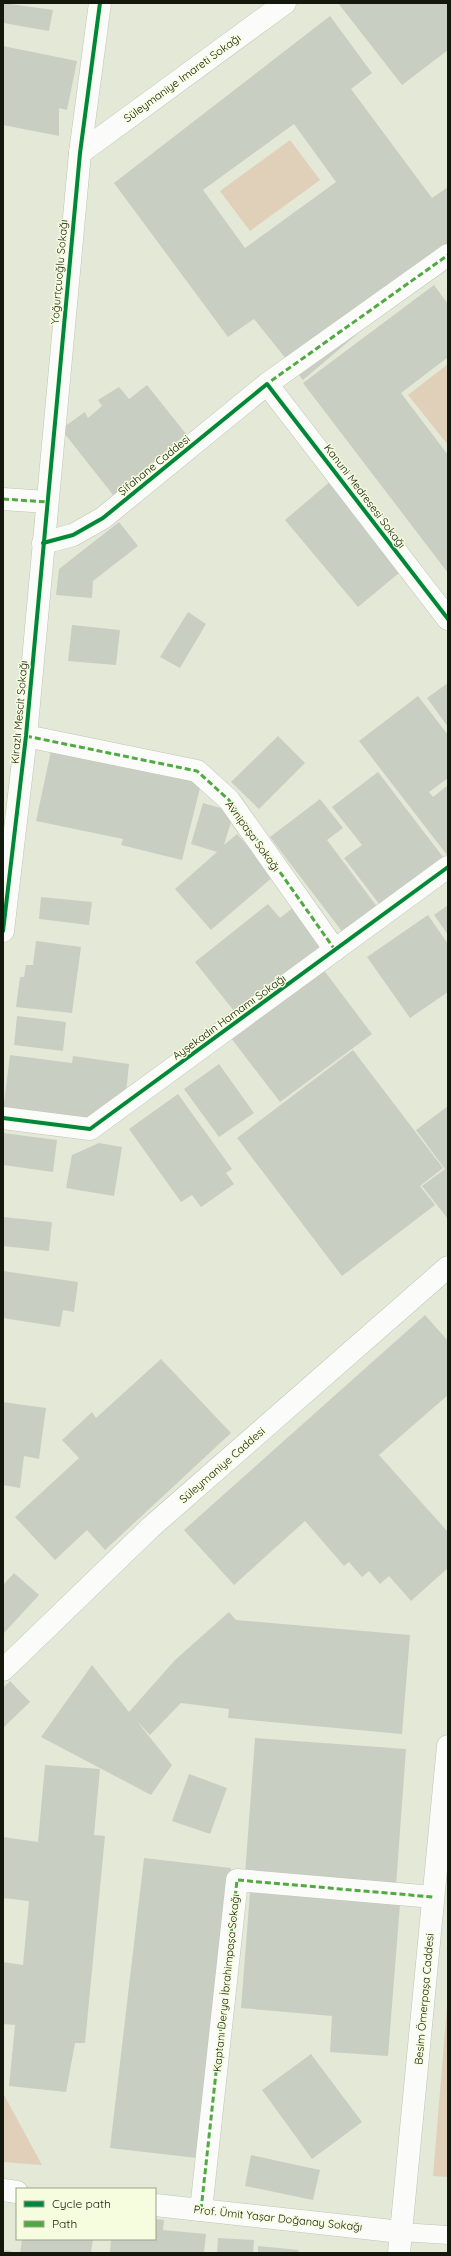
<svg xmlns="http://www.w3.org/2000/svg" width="451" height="2256" font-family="Quicksand,sans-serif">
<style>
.green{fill:#e0d0b9}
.building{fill:#c8cfc2;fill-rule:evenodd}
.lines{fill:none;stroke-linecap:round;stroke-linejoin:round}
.service-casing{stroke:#c0c4b6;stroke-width:19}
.pedestrian-casing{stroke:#c0c4b6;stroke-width:23}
.minor-casing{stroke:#c0c4b6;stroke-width:23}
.tertiary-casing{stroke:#c0c4b6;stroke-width:23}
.secondary-casing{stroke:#c0c4b6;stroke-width:23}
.service{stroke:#fbfcf9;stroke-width:18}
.pedestrian{stroke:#fbfcf9;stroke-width:22}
.minor{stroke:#fbfcf9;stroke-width:22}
.tertiary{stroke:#fbfcf9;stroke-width:22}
.secondary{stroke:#fbfcf9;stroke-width:22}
.quiet{stroke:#51a941;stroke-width:3;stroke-dasharray:6 3;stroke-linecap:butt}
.cycleway-casing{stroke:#f5fdde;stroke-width:6}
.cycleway{stroke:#00873e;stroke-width:4}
.labels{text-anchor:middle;stroke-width:3;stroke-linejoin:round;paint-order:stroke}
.street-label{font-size:11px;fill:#14170c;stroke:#f5fdde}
</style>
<rect width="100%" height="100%" fill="#e4e8d7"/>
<!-- green -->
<g class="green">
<polygon points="290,140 320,180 250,231 220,191"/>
<polygon points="448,364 448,445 408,395"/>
<polygon points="448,1995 448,2177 433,2176"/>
<polygon points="3,2093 42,2165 3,2162"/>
</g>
<!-- building -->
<g class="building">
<polygon points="3,3 53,10 49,31 3,23"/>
<polygon points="338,3 448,3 448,50 402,85"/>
<path d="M330,16L372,73L351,89L432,198L448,187V257L303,380L254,319L228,337L114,183ZM294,124L336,182L245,248L203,190Z"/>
<polygon points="3,46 77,61 67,110 59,108 59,136 3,125"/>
<polygon points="434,285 448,304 448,357 401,393 448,455 448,573 303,383"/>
<polygon points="147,385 186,434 113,495 61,429 85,412 88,418 102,406 98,400 119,387 129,399"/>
<polygon points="332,480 405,568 358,607 285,520"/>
<polygon points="119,522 138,546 93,581 92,598 56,595 59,569"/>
<polygon points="188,612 206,624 180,668 160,657"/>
<polygon points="72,625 120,630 116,665 68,661"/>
<polygon points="448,683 448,727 427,698"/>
<polygon points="418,696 448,735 448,778 429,792 433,797 448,785 447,855 359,741"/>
<polygon points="278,736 305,763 259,809 231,782"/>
<polygon points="52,746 202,780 182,860 121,845 123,839 36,821"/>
<polygon points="378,772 446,861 383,909 344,858 362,845 332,807"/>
<polygon points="320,799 343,828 327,840 381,912 347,938 270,837"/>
<polygon points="203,803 234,812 224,845 237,834 274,876 211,930 175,889 217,852 191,844"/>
<polygon points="41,897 92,902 89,925 39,919"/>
<polygon points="268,904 280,918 295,906 326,944 263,994 260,990 234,1011 195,962"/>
<polygon points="448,905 448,935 434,915"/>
<polygon points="428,915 448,944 448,992 410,1018 367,957"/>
<polygon points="36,941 81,947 72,1013 16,1007 20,977 24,977 26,965 33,965"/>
<polygon points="323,969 372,1034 280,1102 231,1038"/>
<polygon points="17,1016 66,1022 63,1051 14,1045"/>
<polygon points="353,1050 443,1168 420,1186 435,1205 342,1276 237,1138"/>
<polygon points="10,1055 72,1063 73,1056 129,1064 126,1093 81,1126 3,1111"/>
<polygon points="219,1064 254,1113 219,1137 184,1089"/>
<polygon points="178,1094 232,1169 226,1173 234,1184 201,1207 192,1195 181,1202 129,1129"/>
<polygon points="448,1106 448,1219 422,1186 445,1169 416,1130"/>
<polygon points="3,1133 57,1140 53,1172 3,1165"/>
<polygon points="99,1143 122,1147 114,1196 66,1188 72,1155"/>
<polygon points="3,1217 52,1222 49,1251 3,1246"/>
<polygon points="3,1271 78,1282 74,1312 63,1310 60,1327 3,1318"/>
<polygon points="425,1315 448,1341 448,1395 379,1455 448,1532 448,1568 411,1601 389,1576 380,1584 369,1571 362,1577 349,1562 344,1566 305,1521 234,1585 184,1530"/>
<polygon points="161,1359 231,1433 105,1550 87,1530 55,1560 15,1517 79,1458 62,1440 92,1412 96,1418"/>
<polygon points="3,1402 46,1408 39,1459 24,1456 20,1488 3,1485"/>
<polygon points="14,1573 39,1595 4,1633 3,1585"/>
<polygon points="229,1612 236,1620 410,1635 402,1734 228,1718 229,1709 181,1703 150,1735 136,1720 172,1765 151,1795 41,1737 92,1665 129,1712 175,1660"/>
<polygon points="10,1681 30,1702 3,1728 3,1688"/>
<polygon points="255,1738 406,1749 396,1886 245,1875"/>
<polygon points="45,1765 100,1769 94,1835 105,1836 85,2043 75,2043 66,2092 9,2086 15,2025 3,2024 3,1962 23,1965 29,1901 3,1898 3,1837 38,1842"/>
<polygon points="189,1774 227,1788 210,1834 172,1821"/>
<polygon points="144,1858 231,1868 197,2158 110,2148"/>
<polygon points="250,1892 400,1904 388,2056 330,2052 332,2016 241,2008"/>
<polygon points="311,2054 362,2122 312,2159 262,2090"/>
<polygon points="251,2155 320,2170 313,2200 245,2186"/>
<polygon points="155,2219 164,2220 163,2230 206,2234 204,2253 110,2253 111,2239 155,2239"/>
<polygon points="218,2238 254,2240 253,2253 217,2253"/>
<polygon points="22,2239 93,2239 91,2253 20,2253"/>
<polygon points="258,2246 299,2250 298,2253 258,2253"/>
<polygon points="3,2250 11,2251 11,2253 3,2253"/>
</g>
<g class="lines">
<defs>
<polyline id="service" points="401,2232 448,2235"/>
<polyline id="pedestrian" points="267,384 448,255"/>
<g id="minor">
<polyline points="80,153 285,3"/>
<polyline points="3,499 47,502"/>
<polyline points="43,543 73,535 103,518 267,384 448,619"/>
<polyline points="26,736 197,771 229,800 335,950"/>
<polyline points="3,1118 90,1129 448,867"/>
<polyline points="3,2190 17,2192"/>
<polyline points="155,2205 401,2232"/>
<polyline points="201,2210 237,1880 433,1897"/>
<polyline points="399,2253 448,1746"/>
</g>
<polyline id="tertiary" points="3,931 26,736 80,153 100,3"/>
<polyline id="secondary" points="3,1670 151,1527 448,1267"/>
</defs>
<!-- service casing -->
<use href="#service" class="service-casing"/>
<!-- pedestrian casing -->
<use href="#pedestrian" class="pedestrian-casing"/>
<!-- minor casing -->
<use href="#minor" class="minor-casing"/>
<!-- tertiary casing -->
<use href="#tertiary" class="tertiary-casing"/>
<!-- secondary casing -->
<use href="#secondary" class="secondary-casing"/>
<!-- service -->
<use href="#service" class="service"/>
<!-- pedestrian -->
<use href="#pedestrian" class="pedestrian"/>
<!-- minor -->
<use href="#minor" class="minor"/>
<!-- tertiary -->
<use href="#tertiary" class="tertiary"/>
<!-- secondary -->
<use href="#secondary" class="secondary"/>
<!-- quiet -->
<g class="quiet">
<polyline points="264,386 448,255"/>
<polyline points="3,499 47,502"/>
<polyline points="26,736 197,771 229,800 335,950"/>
<polyline points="201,2210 237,1880 433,1897"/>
</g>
<defs>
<g id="cycleway">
<polyline points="43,543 73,535 103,518 267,384 448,619"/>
<polyline points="3,931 26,736 80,153 100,3"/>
<polyline points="3,1118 90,1129 448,867"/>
</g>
</defs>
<!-- cycleway casing -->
<use href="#cycleway" class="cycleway-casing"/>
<!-- cycleway -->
<use href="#cycleway" class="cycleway"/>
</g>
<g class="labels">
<!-- street labels -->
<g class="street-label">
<text transform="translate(182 78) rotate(-36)" y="4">Süleymaniye Imareti Sokağı</text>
<text transform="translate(59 272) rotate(-85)" y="4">Yoğurtçuoğlu Sokağı</text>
<text transform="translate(154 465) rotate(-39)" y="4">Şifahane Caddesi</text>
<text transform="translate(365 496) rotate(53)" y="4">Kanuni Medresesi Sokağı</text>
<text transform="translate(19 712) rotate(-85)" y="4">Kirazlı Mescit Sokağı</text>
<text transform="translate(253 836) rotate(54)" y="4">Avnipaşa Sokağı</text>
<text transform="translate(229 1017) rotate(-36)" y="4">Ayşekadın Hamamı Sokağı</text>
<text transform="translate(222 1465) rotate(-41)" y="4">Süleymaniye Caddesi</text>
<text transform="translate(226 1983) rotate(-84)" y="4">Kaptanı Derya İbrahimpaşa Sokağı</text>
<text transform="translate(424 1999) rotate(-85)" y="4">Besim Ömerpaşa Caddesi</text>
<text transform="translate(278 2218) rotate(6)" y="4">Prof. Ümit Yaşar Doğanay Sokağı</text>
</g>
</g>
<!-- border -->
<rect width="451" height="2256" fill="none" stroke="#14170c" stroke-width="8"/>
<!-- legend -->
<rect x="16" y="2188" width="140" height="52" fill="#f5fdde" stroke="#9ba18a"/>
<rect x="24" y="2201" width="20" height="6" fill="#00873e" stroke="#9ba18a"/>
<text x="52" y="2208" font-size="12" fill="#14170c">Cycle path</text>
<rect x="24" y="2221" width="20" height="6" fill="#51a941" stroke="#9ba18a"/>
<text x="52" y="2228" font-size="12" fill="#14170c">Path</text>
</svg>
